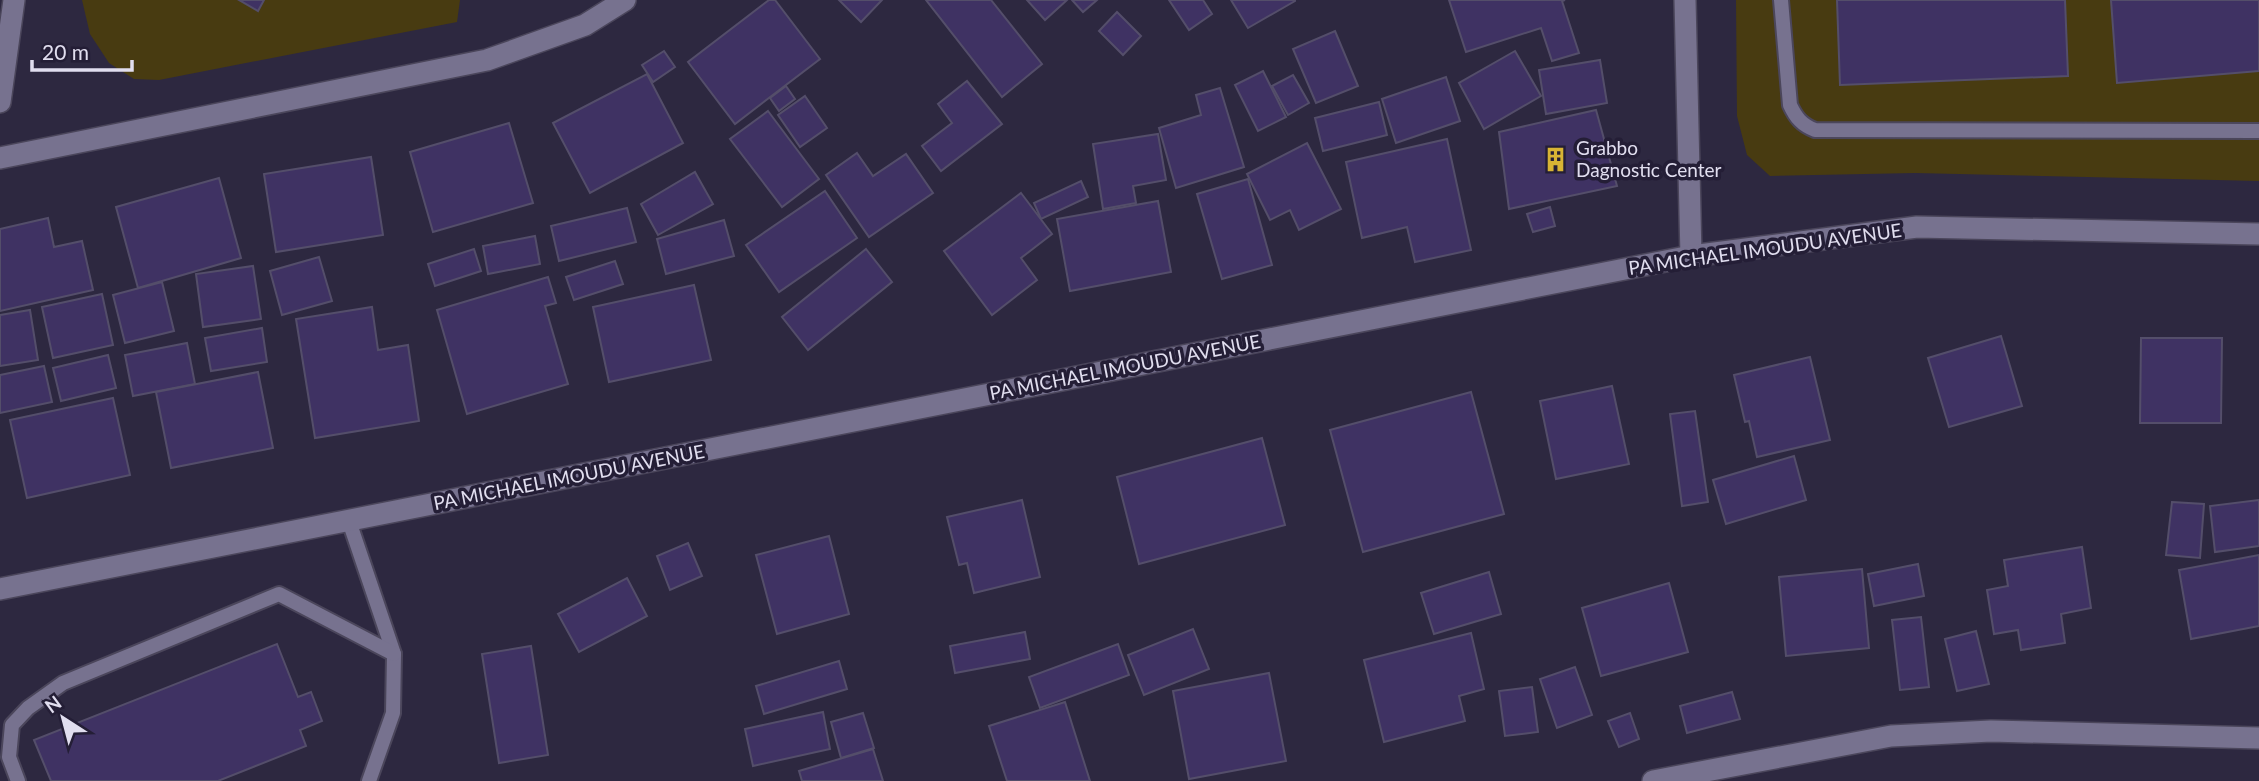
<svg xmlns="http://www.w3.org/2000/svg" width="2259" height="781" font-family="Lato,sans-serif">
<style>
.green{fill:#483b11}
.building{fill:#3f3263;stroke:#544e6a;stroke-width:2}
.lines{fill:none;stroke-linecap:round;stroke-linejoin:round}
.lane-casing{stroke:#4b465b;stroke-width:18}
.street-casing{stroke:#4b465b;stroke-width:24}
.secondary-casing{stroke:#4b465b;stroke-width:24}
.lane{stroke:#77728f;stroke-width:14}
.street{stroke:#77728f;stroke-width:21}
.secondary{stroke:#77728f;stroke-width:21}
.labels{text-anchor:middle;stroke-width:7;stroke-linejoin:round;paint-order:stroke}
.poi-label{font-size:19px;fill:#e1deef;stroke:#241e36;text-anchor:start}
.street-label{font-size:19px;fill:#e1deef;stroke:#241e36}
</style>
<rect width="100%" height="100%" fill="#2d2840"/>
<!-- green -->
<g class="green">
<polygon points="82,0 460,0 457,22 159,80 134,79 109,63 90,34"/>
<polygon points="1736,0 2259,0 2259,181 1915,173 1770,176 1747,155 1737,116"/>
</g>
<!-- building -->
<g class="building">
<polygon points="239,0 264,0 258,11"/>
<polygon points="769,0 775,0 820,59 735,124 688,62"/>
<polygon points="839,0 882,0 861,22"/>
<polygon points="926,0 991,0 1042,64 1002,97"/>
<polygon points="1027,0 1067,0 1045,20"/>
<polygon points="1072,0 1097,0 1083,12"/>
<polygon points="1169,0 1203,0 1212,14 1189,30"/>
<polygon points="1231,0 1295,0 1295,1 1248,28"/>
<polygon points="1449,0 1565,0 1562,1 1579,53 1552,61 1541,28 1466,52"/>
<polygon points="1837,0 2065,0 2068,76 1840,85"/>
<polygon points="2111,0 2259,0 2259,71 2117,83"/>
<polygon points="1117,12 1141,36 1123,55 1099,31"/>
<polygon points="1335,31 1358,86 1316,103 1293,49"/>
<polygon points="664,51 675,67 653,82 642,65"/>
<polygon points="1515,51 1541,96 1484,129 1459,83"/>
<polygon points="1600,60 1607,103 1546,114 1539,70"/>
<polygon points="1263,71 1286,117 1258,131 1235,85"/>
<polygon points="647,74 683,143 590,193 553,123"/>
<polygon points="1293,75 1309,103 1288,115 1272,86"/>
<polygon points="1446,77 1460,121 1396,143 1382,99"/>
<polygon points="967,81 1002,124 941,171 922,146 952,123 938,104"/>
<polygon points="786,86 795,99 779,111 770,98"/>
<polygon points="1220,88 1244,167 1176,188 1159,128 1201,115 1196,95"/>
<polygon points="805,96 827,128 800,147 778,115"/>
<polygon points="1379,102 1387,135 1323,151 1315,118"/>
<polygon points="1596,110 1617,186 1509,209 1499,132"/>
<polygon points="768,111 819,179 782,207 730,139"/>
<polygon points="509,123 533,203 433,232 410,152"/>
<polygon points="1158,134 1166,180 1133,186 1136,203 1103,209 1093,144"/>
<polygon points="1447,139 1471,250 1415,262 1407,227 1362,238 1346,162"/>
<polygon points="1307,143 1341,209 1299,230 1290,210 1270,220 1247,174"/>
<polygon points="857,153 873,176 906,154 933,193 869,237 826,175"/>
<polygon points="371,157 383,235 276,252 264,174"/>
<polygon points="695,172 713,204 658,235 641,204"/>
<polygon points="219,178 241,258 138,288 116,207"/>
<polygon points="1248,179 1272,265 1222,279 1197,194"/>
<polygon points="1081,181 1088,197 1041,219 1034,203"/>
<polygon points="825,191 857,238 779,292 746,245"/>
<polygon points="1021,193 1052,234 1021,258 1037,280 992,315 944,251"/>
<polygon points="1158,201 1171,272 1070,291 1057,219"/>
<polygon points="1550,207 1555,226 1533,232 1527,214"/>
<polygon points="627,208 636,242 559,261 551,226"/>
<polygon points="48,218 54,247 82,241 93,290 0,311 0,229"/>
<polygon points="724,220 734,256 666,274 657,239"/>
<polygon points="535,236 540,264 488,274 483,246"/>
<polygon points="474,249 481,271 435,286 428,264"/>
<polygon points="866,249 892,282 808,350 782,317"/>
<polygon points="319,257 332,301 282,315 270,271"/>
<polygon points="615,261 623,284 574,300 566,277"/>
<polygon points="253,266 261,319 203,327 196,274"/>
<polygon points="548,277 556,303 545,306 568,384 467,414 437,310"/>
<polygon points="162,282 174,331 125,343 113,295"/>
<polygon points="694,285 711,360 609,382 593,307"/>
<polygon points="102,294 113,345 53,358 42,307"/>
<polygon points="372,307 378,350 408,345 419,421 315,438 296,319"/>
<polygon points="30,310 38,360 0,366 0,315"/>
<polygon points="262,328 267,362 211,371 205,338"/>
<polygon points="2001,336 2022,406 1949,427 1928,358"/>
<polygon points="2141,338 2222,338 2221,423 2140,423"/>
<polygon points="187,343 195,384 133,396 125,355"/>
<polygon points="108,355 116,388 61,401 53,368"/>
<polygon points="1810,357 1830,440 1757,457 1749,421 1745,422 1734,375"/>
<polygon points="44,366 52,402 0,413 0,375"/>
<polygon points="258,372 273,448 171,468 156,392"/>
<polygon points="1612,386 1629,464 1556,479 1540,401"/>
<polygon points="1471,392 1504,514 1363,552 1330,430"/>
<polygon points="113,398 130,475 27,498 10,420"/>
<polygon points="1695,411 1708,502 1682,506 1670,414"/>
<polygon points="1262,438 1285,525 1139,564 1117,477"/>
<polygon points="1794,456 1806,500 1726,524 1713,480"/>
<polygon points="1022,500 1040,577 974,593 967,563 959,565 947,517"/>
<polygon points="2259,500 2259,546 2215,552 2210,506"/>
<polygon points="2172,502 2204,504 2200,558 2166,555"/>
<polygon points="829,536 849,614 777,634 756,555"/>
<polygon points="688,543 702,576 670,590 657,556"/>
<polygon points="2082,547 2091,608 2061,614 2065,643 2021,650 2018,630 1994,634 1987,590 2008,586 2004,560"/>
<polygon points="2259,555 2259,626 2191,639 2179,570"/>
<polygon points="1918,564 1924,596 1874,606 1868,574"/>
<polygon points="1862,569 1869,648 1786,656 1779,577"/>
<polygon points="1489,572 1501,614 1434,634 1421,593"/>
<polygon points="627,578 647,616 579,652 558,614"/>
<polygon points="1669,583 1688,652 1601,676 1582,608"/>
<polygon points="1921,617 1929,687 1900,690 1892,620"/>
<polygon points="1193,629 1209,669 1144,695 1128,655"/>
<polygon points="1976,631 1989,684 1957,691 1945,639"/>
<polygon points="1025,632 1030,659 955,673 950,646"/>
<polygon points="1471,633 1484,689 1459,696 1465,721 1384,742 1364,660"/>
<polygon points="277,644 298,697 311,692 322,721 300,730 306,746 218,781 51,781 34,740"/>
<polygon points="1118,644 1129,675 1040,708 1029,677"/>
<polygon points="531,646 548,755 499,763 482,654"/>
<polygon points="839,661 847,689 764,714 756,686"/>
<polygon points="1575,667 1592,715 1557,728 1540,679"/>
<polygon points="1269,673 1286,761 1189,779 1173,691"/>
<polygon points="1532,687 1538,732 1505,736 1499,691"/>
<polygon points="1732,692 1740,719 1687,733 1680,706"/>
<polygon points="1065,702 1090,781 1007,781 989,726"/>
<polygon points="823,712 830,749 753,766 745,729"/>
<polygon points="863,713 874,748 841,758 831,722"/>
<polygon points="1630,713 1639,739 1619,747 1608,721"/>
<polygon points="873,749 883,781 802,781 799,771"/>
</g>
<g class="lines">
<defs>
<g id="lane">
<path d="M1781,0L1790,105C1796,118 1802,125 1815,130L2259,131"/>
<polyline points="349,521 394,654 393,713 369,781"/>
<polyline points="18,781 9,757 12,725 28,708 63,683 279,594 394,654"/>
</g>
<g id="street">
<polyline points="1685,0 1691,256"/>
<polyline points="0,102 14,0"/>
<polyline points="0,158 487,60 585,25 625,0"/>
<polyline points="1653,781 1891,736 1991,731 2259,738"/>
</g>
<polyline id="secondary" points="0,589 1691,256 1917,227 2259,234"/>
</defs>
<!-- lane casing -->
<use href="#lane" class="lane-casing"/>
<!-- street casing -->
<use href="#street" class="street-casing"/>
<!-- secondary casing -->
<use href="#secondary" class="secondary-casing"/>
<!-- lane -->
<use href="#lane" class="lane"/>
<!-- street -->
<use href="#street" class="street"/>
<!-- secondary -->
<use href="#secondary" class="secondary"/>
</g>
<!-- icons -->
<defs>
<symbol id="building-bare" viewBox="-9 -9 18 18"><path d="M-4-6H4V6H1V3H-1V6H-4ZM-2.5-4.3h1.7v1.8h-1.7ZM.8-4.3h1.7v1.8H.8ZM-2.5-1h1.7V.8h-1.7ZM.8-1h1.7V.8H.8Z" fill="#d8b434" stroke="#241e36" stroke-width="2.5" paint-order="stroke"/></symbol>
</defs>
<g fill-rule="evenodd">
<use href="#building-bare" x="1538" y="142" width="35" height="35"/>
</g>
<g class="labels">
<!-- poi labels -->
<g class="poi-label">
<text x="1576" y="155">Grabbo<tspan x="1576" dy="22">Dagnostic Center</tspan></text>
</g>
<!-- street labels -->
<g class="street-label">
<text transform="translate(1765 249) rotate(-8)" y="7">PA MICHAEL IMOUDU AVENUE</text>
<text transform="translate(1125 367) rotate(-11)" y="7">PA MICHAEL IMOUDU AVENUE</text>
<text transform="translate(569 477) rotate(-11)" y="7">PA MICHAEL IMOUDU AVENUE</text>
</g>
</g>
<!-- north arrow -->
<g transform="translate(63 718) rotate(324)" stroke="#241e36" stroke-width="5" paint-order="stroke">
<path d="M0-5L12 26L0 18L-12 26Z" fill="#e1deef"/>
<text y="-10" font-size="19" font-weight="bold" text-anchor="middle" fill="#e1deef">N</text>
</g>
<!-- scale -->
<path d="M32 60v10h100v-10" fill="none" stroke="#e1deef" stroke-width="3.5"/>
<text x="42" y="60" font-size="21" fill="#e1deef" stroke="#241e36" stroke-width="5" paint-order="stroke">20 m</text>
</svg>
